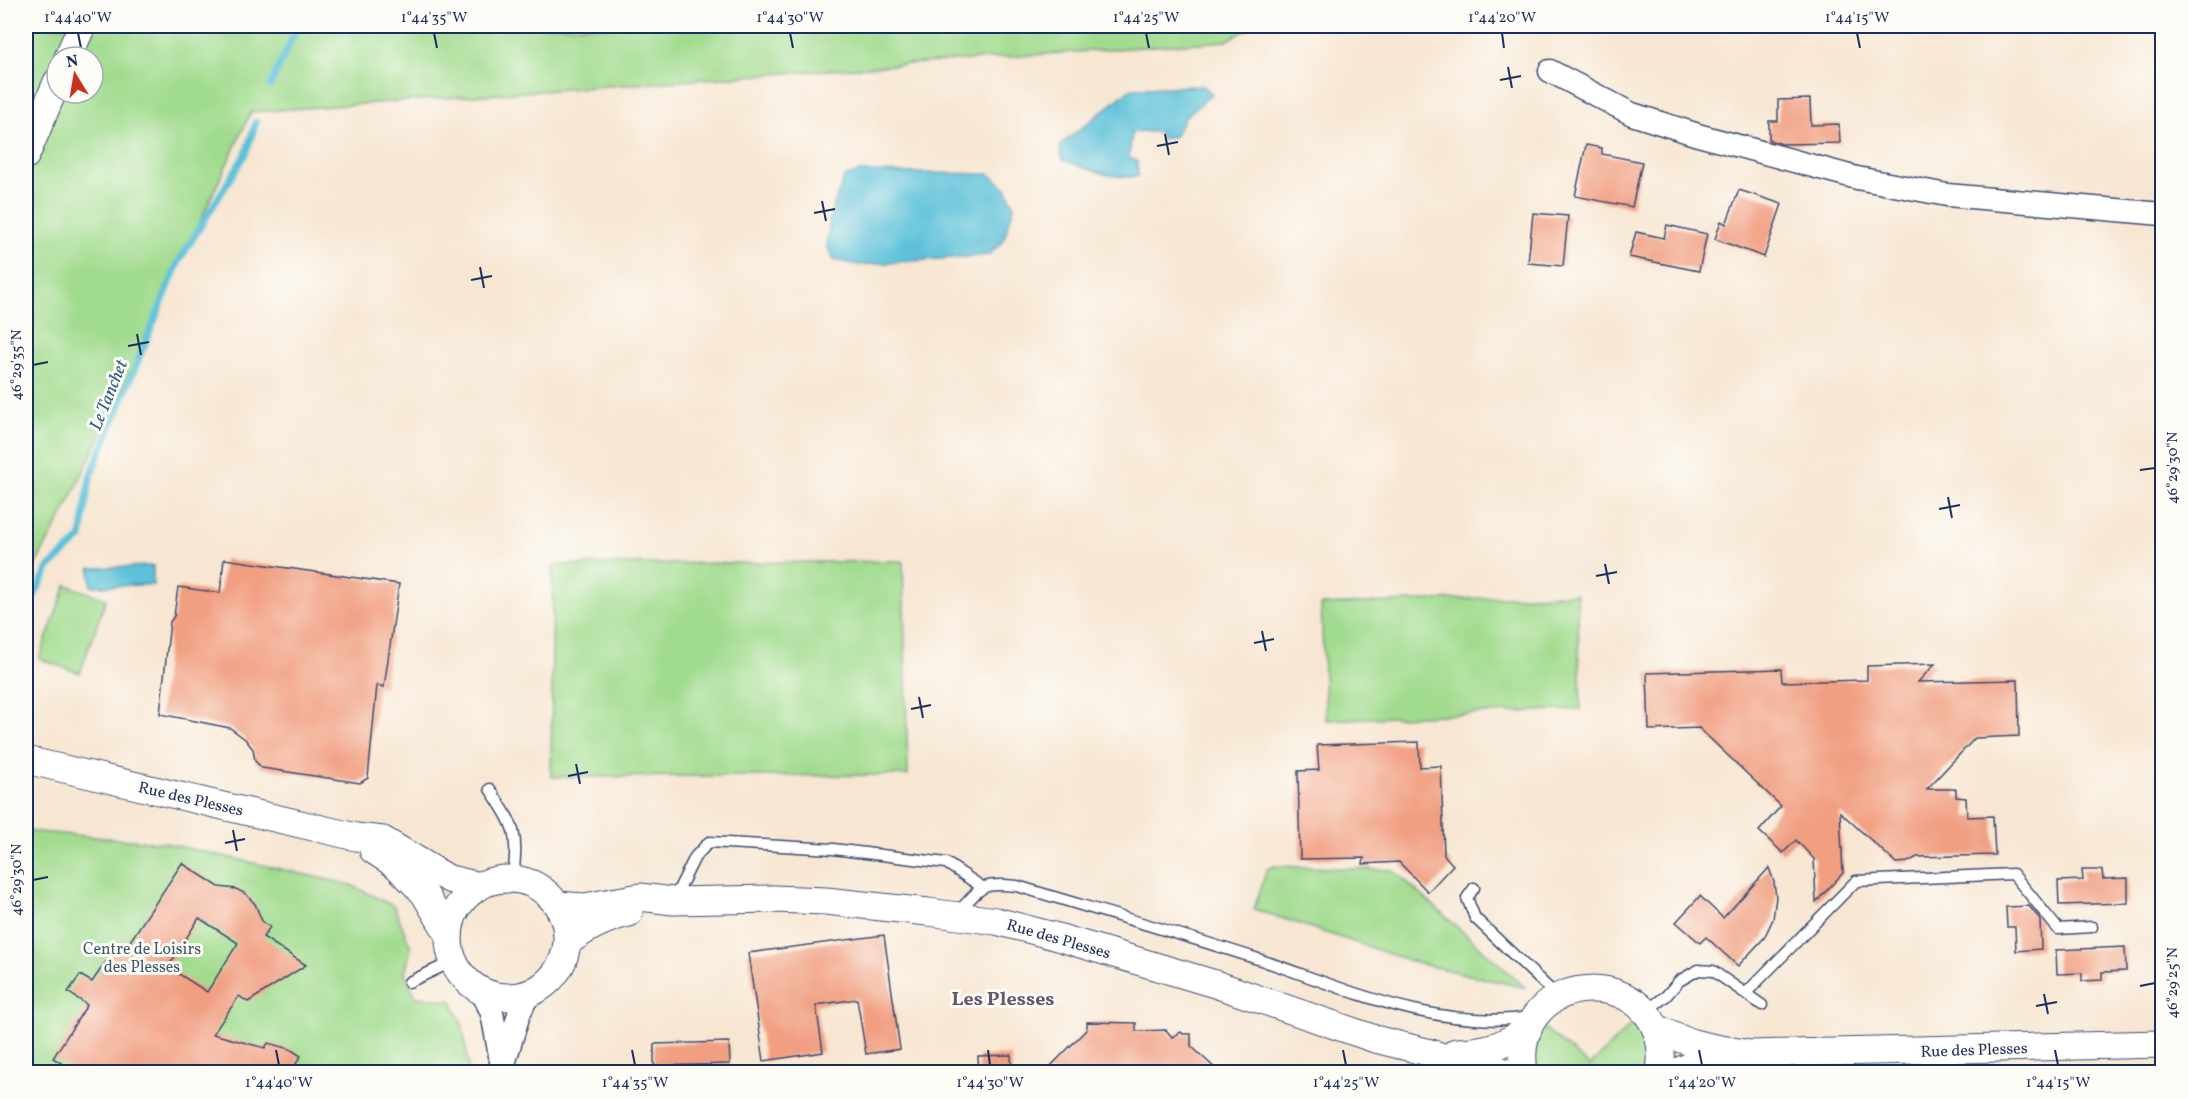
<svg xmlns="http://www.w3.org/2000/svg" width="2188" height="1098" font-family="Vollkorn,serif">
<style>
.green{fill:#a1db8e;stroke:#5e8576;stroke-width:1.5;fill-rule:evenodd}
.water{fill:#5cc1d9;stroke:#3c789c;stroke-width:1.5}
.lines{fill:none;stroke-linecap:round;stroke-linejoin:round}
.stream{stroke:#5cc1d9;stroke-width:7}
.building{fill:#f19f81;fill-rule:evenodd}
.service-casing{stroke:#3c4a6f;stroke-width:13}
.minor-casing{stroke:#3c4a6f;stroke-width:25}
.tertiary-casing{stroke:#3c4a6f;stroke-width:29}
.service{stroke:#fff;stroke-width:10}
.minor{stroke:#fff;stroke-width:22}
.tertiary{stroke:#fff;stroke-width:27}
.ticks{fill:none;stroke:#1b2f5e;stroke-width:2}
.labels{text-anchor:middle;stroke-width:6;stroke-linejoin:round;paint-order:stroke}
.street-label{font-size:16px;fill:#1b2f5e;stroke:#fdfcf7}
.park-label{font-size:16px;fill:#3c5a6a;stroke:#fdfcf7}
.water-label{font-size:18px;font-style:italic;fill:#2e5b83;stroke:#fdfcf7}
.quarter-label{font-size:20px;font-weight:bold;fill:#66566a;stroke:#fdfcf7}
.neatline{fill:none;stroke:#1b2f5e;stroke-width:2}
.ticks-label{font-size:15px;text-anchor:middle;fill:#1b2f5e}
</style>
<rect width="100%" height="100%" fill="#fdfcf7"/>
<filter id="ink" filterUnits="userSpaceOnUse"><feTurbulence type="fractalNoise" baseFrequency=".0167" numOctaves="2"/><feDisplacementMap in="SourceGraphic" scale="12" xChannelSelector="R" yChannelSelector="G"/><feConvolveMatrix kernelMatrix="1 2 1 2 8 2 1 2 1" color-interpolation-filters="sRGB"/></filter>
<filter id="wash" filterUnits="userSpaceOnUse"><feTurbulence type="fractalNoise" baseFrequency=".008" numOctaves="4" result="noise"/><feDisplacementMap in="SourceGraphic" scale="24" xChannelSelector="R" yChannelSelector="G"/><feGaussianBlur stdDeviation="1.35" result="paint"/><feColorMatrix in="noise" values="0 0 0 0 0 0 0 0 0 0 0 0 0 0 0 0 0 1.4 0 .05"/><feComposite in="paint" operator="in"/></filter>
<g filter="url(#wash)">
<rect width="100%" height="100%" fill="#f7e6d2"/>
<!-- green -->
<g class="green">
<path d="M26,26H1254L1226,41L251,112L66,509L26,582ZM57,57H93V93H57Z"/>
<polygon points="903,561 908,775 551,777 553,565"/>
<polygon points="66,585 106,599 80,673 39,659"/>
<polygon points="1577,594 1581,709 1326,720 1321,605"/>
<polygon points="26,831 165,843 351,885 394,906 411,948 405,973 416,997 452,1001 463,1027 469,1072 26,1072"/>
<polygon points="1274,866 1393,870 1526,988 1417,963 1254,909 1267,869"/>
<polygon points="1638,1017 1647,1031 1651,1072 1532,1072 1539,1024 1590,1066"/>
</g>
<!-- water -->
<g class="water">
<path d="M1204,86L1212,94L1185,117L1175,136L1161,139L1160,133L1141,131L1132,133L1129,158L1137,161L1138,176C1113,180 1086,169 1062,159L1060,145L1132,88Z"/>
<polygon points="859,172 989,174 1006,188 1014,207 1003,241 989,255 860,265 834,260 827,246 830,216 844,177"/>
<polygon points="153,566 153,585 91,586 90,568"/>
</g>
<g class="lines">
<!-- stream -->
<g class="stream">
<polyline points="270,86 298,26"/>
<polyline points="26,612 49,567 81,538 90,477 179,261 246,153 256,122"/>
</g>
</g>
<g id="blocks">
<!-- building -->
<g class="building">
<polygon points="1810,99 1811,125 1839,124 1840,143 1782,144 1769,140 1769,121 1778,121 1778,100"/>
<polygon points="1586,145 1602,148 1602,154 1642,162 1632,207 1575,196"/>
<polygon points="1739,190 1782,204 1764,257 1715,239 1721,221 1726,224"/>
<polygon points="1533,213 1568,216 1563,266 1528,263"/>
<polygon points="1667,225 1707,234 1699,271 1629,257 1636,232 1664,238"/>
<polygon points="224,559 399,584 384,687 377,685 368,778 360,783 262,768 255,761 253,749 245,739 230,728 160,714 170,622 174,616 178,587 220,593"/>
<polygon points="1935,664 1918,682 2018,680 2019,736 1975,738 1927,789 1956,789 1956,797 1966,798 1967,817 1993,816 1995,855 1917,857 1908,862 1896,863 1840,812 1843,873 1816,902 1814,859 1796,840 1783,853 1759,831 1781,806 1699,728 1649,730 1647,673 1781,669 1782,682 1867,680 1867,666"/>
<polygon points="1419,742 1420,767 1441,766 1444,855 1453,865 1428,892 1399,862 1363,864 1364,858 1300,859 1298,771 1319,770 1317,745"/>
<path d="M182,863L219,887L236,889L246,894L255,904L262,921L270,927L263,937L306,965L248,1002L239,996L213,1034L265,1048L268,1043L290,1049L301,1056L291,1072H75L53,1058L87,1005L68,992L80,975L92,982L120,941L127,946ZM199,918L238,943L207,992L168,967Z"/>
<polygon points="1769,868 1774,882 1776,897 1773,919 1764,938 1738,966 1706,937 1700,943 1676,922 1700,896 1723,918"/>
<polygon points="2082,870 2102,870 2103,879 2128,878 2128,903 2059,905 2058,881 2083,880"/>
<polygon points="2029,906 2040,919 2041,949 2016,951 2015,927 2007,927 2006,907"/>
<polygon points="884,935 900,1049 866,1054 857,999 816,1005 823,1052 764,1061 748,953"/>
<polygon points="2125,947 2126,971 2102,972 2102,980 2082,981 2082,973 2057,974 2056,950"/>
<polygon points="1087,1022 1136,1023 1136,1031 1166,1030 1172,1037 1181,1032 1183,1034 1191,1034 1191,1046 1219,1072 1045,1072 1087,1029"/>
<polygon points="729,1042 730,1064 654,1066 654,1044"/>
<polygon points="1011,1055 1012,1072 979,1072 978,1056"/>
</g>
</g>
</g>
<g filter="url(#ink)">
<use href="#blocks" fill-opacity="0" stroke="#3c4a6f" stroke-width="1.5"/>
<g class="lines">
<defs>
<g id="service">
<path d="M490,789C516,829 518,831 513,879"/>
<polyline points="1474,888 1467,898 1475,918 1557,996"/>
<polyline points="674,899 695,857 709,842 833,849 946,863 982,887"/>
<path d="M958,912C982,887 980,882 1017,886C1097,910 1178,933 1258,959C1347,989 1435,1031 1532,1017"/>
<polyline points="409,982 454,961"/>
<polyline points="1746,993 1856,881 2013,874 2058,929 2092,927"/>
<polyline points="1645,1012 1666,996 1679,981 1698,970 1713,971 1762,1005"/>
</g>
<g id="minor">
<polyline points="1550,71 1632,114 1698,135 1857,178 1947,195 2162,214"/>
<polyline points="481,990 492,1013 503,1072"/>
<polyline points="503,1067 519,1014 529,993"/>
</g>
<g id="tertiary">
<polyline points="68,57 82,26"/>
<polyline points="26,155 57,82"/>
<polyline points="26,760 356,837 383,840 449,879 480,886"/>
<polyline points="373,850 396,865 424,893 449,935"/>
<circle cx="508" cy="938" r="59"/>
<polyline points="557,905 584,907 640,897 673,901 774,899 826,901 928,912 996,921 1054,936 1215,984 1375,1039 1431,1053 1461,1063 1488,1066 1504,1072"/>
<path d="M567,943C586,928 606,918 629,913"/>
<path d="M1655,1027C1686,1045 1715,1048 1750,1054L2162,1044"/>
<path d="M1456,1052C1489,1051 1500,1046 1528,1030"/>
<path d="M1524,1072C1507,962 1676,961 1660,1072"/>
<polyline points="1676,1072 1701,1062 1731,1058"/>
</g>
</defs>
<!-- service casing -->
<use href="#service" class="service-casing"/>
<!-- minor casing -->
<use href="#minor" class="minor-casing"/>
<!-- tertiary casing -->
<use href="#tertiary" class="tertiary-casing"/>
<!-- service -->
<use href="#service" class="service"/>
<!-- minor -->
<use href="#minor" class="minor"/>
<!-- tertiary -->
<use href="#tertiary" class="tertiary"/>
</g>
</g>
<!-- ticks -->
<path class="ticks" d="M78,33L81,48M434,33L437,48M790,33L793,48M1146,33L1149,48M1502,33L1504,48M1857,33L1860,48M1508,67L1512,88M1500,80L1521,76M1165,134L1169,155M1157,146L1178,142M822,201L826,221M814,213L835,209M480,267L484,288M471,280L492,276M137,334L141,355M128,346L149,342M33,365L48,362M2140,470L2155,468M1948,497L1952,518M1939,509L1960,505M1605,564L1609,584M1596,576L1617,572M1262,631L1266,651M1254,643L1274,639M919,697L923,718M911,709L931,705M576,764L580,784M568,776L588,772M233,830L237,851M225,843L245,839M33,880L48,877M2140,986L2155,983M2044,994L2048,1014M2036,1006L2057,1002M276,1050L279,1065M632,1050L635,1065M988,1050L990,1065M1343,1050L1346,1065M1699,1050L1702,1065M2055,1050L2058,1065"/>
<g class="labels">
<!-- street labels -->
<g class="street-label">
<text transform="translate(191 798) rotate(13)" y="6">Rue des Plesses</text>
<text transform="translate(1059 938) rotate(16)" y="6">Rue des Plesses</text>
<text transform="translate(1974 1049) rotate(-2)" y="6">Rue des Plesses</text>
</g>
<!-- park labels -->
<g class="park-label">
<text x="142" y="954">Centre de Loisirs<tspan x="142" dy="18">des Plesses</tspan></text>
</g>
<!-- water labels -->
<g class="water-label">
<text transform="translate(108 395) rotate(-68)" y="6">Le Tanchet</text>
</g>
<!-- quarter labels -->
<g class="quarter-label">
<text x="1003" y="1005">Les Plesses</text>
</g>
</g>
<!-- margin -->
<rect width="2188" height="1098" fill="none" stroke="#fdfcf7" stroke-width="66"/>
<!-- north arrow -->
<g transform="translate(75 75) rotate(349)"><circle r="28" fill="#fdfcf7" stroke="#a3aaba" stroke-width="1.5"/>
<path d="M0-4.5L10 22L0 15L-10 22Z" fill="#c8321e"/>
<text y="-9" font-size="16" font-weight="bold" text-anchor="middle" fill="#1b2f5e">N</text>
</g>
<rect x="33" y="33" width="2122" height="1032" class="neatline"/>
<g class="ticks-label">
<text x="78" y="22">1°44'40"W</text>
<text x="434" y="22">1°44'35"W</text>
<text x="790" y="22">1°44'30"W</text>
<text x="1146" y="22">1°44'25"W</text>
<text x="1502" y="22">1°44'20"W</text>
<text x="1857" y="22">1°44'15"W</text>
<text transform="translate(16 365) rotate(-90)" y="5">46°29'35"N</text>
<text transform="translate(2172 468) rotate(-90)" y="5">46°29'30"N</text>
<text transform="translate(16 880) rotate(-90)" y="5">46°29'30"N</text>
<text transform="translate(2172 983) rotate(-90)" y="5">46°29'25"N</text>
<text x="279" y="1087">1°44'40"W</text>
<text x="635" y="1087">1°44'35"W</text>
<text x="990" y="1087">1°44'30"W</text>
<text x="1346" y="1087">1°44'25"W</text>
<text x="1702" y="1087">1°44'20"W</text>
<text x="2058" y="1087">1°44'15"W</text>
</g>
</svg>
